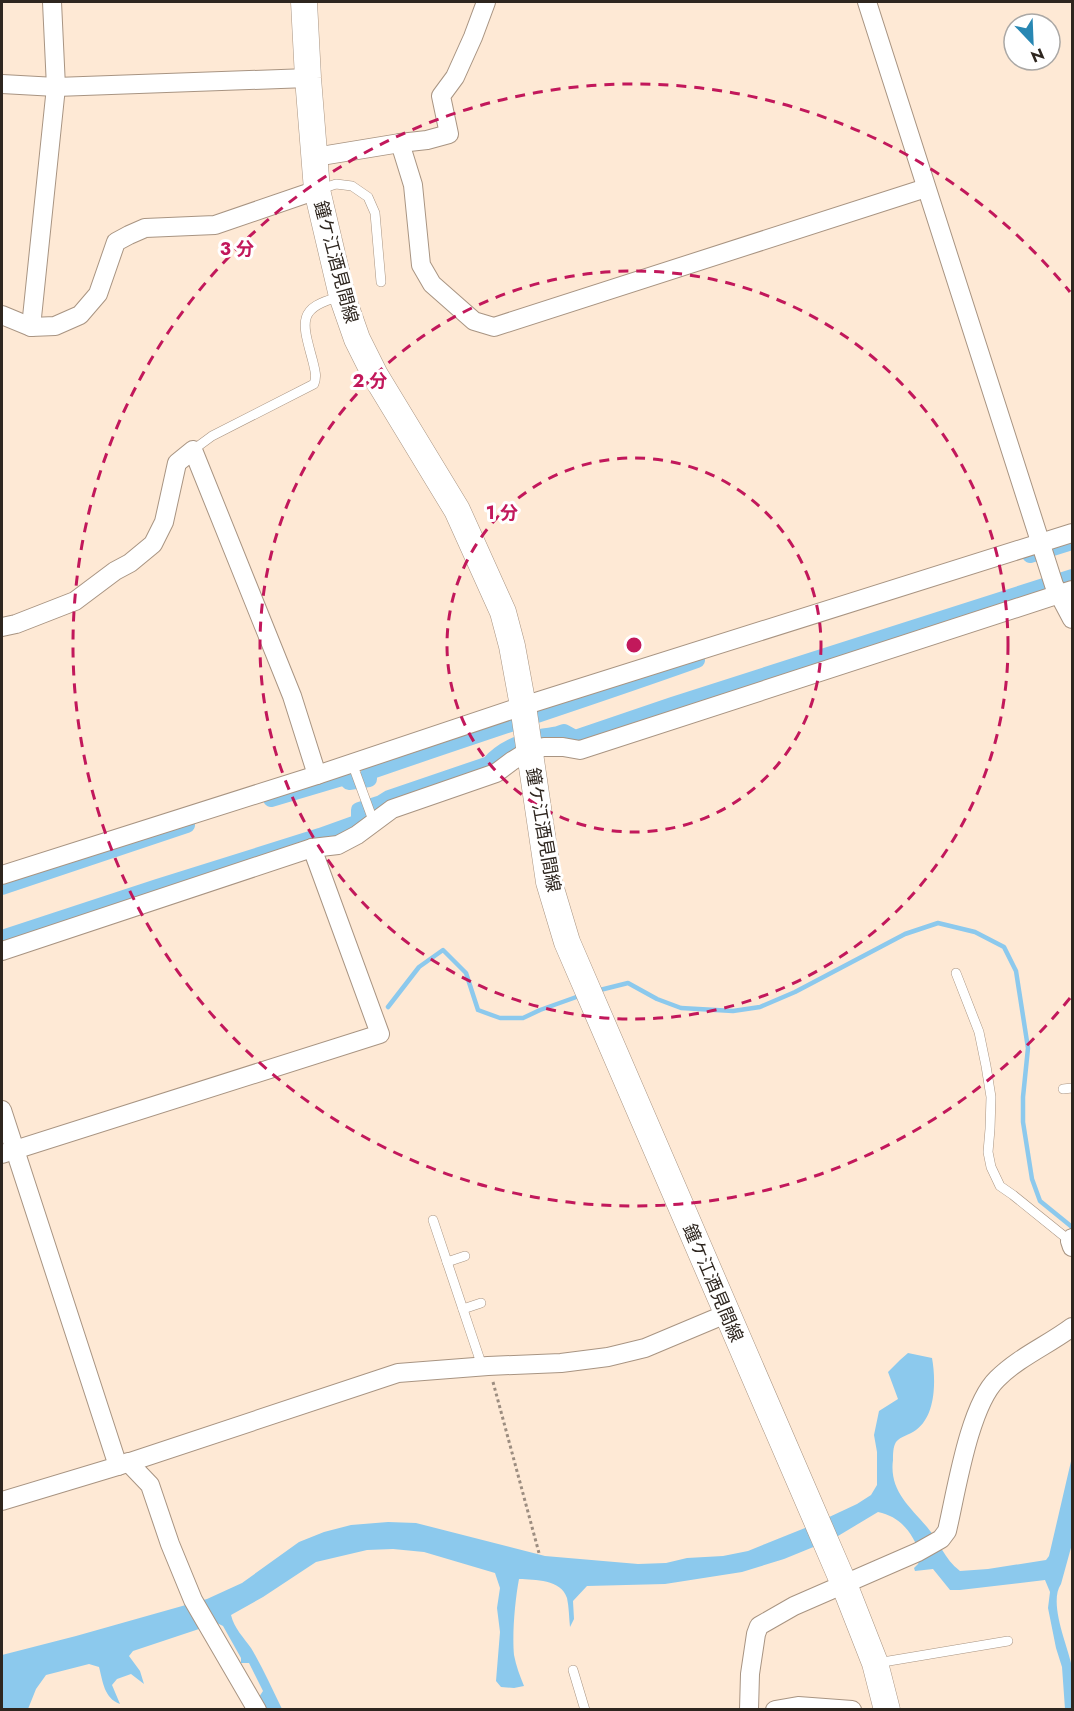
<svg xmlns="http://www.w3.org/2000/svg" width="1074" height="1711" font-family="Jost,'Noto Sans JP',sans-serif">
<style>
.water{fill:#8cc9ed}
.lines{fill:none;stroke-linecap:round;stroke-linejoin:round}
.stream{stroke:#8cc9ed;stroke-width:4.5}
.canal{stroke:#8cc9ed;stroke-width:16}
.lane-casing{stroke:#a89482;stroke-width:10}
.street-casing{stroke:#a89482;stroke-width:20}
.secondary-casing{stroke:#a89482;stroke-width:27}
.path{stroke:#9c8d80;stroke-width:3;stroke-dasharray:3 3;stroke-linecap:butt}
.lane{stroke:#fff;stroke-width:9}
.street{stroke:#fff;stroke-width:18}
.secondary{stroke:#fff;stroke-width:26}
.ring{fill:none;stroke:#c2185b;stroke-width:3;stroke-dasharray:10 8}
.labels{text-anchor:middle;stroke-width:6;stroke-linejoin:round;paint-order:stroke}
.street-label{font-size:18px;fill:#2e261f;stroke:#fff}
.centre{fill:#c2185b;stroke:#fff;stroke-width:3}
.ring-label{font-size:18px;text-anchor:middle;font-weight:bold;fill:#c2185b;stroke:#fff;stroke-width:6;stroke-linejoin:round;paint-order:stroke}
</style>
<rect width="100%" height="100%" fill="#fee9d5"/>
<!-- water -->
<path class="water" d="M908,1353L932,1358C936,1380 936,1416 916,1430C909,1435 901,1436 896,1442C893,1447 893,1454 893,1460C889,1490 909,1506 927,1527C940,1542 944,1559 960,1571L988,1569L1046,1560L1049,1556L1072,1457V1544L1061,1584C1048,1603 1068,1646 1072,1667C1074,1680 1072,1696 1072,1709H1065L1062,1667L1056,1648L1048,1608L1050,1592L1045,1580L960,1590H950L933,1569L915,1571L914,1568L918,1564L921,1556C913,1534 902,1517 878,1512L833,1539L784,1559L742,1572L665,1584L587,1586L573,1601L574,1619L570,1627C569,1618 569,1607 567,1598C561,1579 535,1580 519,1579C515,1600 512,1634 514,1655C516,1666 520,1676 524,1686L514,1688L501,1687L496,1681L500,1632L497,1608L500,1588L495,1573L424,1552L393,1549L367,1550L316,1562L263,1597L231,1615C234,1628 244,1638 251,1648C263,1668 272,1689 282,1709H266L259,1697L263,1691L249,1663H241V1658L223,1626L217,1623L133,1651L129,1656L140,1671L144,1684L131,1674L117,1679L112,1685L120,1704C104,1698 103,1682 99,1667L89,1664L46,1675L36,1689L28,1709L2,1710V1655L76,1636L207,1599L242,1583L299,1542L324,1532L351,1525L388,1522L416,1523L545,1556L638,1564L666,1563L687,1558L723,1556L748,1551L810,1526L857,1504L871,1495L877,1485V1452L874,1435L879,1411L898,1399L888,1372L900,1360Z"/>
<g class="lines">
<!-- stream -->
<g class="stream">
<polyline points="596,991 628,983 657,999 681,1008 733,1011 760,1007 795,992 905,934 938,923 975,932 1004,947 1016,971 1028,1048 1023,1097 1023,1122 1032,1179 1040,1201 1072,1227"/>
<polyline points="388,1007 419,967 443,950 466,973 478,1010 500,1018 523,1018 540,1010 582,995"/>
</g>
<!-- canal -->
<g class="canal">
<polyline points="1030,555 1072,542"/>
<path d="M271,799L345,777L349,782L369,779V772C478,734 588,699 697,660"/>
<polyline points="2,887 187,825"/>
<path d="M2,938L157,887L320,836L359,822V810L381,803L389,798L489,764C502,749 520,742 540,737C548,735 556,736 564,732L575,738L672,705L1072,577"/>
</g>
<defs>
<g id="lane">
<polyline points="318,190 336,184 352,186 368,197 375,213 381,282"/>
<path d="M193,450L212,436L314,384C317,376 315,371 313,362C303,324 295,308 339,297"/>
<polyline points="352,763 374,823"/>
<polyline points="956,973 979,1032 986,1066 991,1097 990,1129 988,1152 991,1167 1000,1186 1013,1195 1070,1241"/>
<polyline points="1063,1089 1072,1088"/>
<polyline points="433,1220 482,1366"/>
<polyline points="447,1262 465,1256"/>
<polyline points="463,1309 481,1303"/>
<polyline points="877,1663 1008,1641"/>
<polyline points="573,1670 585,1710"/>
</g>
<g id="street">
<polyline points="867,2 1054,585 1072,619"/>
<polyline points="2,84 56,87 308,78"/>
<polyline points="400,143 413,185 421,265 432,284 474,321 494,327 926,188"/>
<polyline points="315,157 400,143 427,140 449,134 441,96 455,77 473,37 486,2"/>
<polyline points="2,315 31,327 55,326 80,315 98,294 116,242 129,235 145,228 215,225 317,190"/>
<polyline points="31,327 56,87 52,2"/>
<polyline points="2,627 16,624 75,601 115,571 130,563 153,544 164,522 177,463 193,450 292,696 317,775"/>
<polyline points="2,875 317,775 523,706 1072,533"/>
<polyline points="2,951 312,848 338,845 357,835 392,809 496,773 512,761 530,750 544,747 563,747 580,750 1072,590"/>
<polyline points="2,1110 118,1466"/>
<polyline points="2,1154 380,1034 312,848"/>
<polyline points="1072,1238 1070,1241 1072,1247"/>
<polyline points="128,1462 150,1485 170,1544 193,1600 257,1710"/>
<polyline points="2,1501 118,1466 398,1373 488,1366 561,1363 608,1357 645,1348 726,1314"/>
<path d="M749,1710L750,1674L756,1634L759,1626L794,1606L918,1552L941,1539L947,1531C956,1493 969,1406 997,1379C1019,1357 1048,1345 1072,1327"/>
<polyline points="775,1710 798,1706 852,1710"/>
</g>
<polyline id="secondary" points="304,2 308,78 317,190 342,296 357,339 375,375 457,510 503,612 512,646 523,706 549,882 567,942 844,1584 875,1663 887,1710"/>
</defs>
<!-- lane casing -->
<use href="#lane" class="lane-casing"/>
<!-- street casing -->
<use href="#street" class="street-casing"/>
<!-- secondary casing -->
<use href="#secondary" class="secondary-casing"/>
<!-- path -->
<polyline class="path" points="493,1382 539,1553"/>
<!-- lane -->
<use href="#lane" class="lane"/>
<!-- street -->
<use href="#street" class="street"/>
<!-- secondary -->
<use href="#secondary" class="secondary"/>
</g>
<!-- distance rings -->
<g class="ring">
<circle cx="634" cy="645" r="187"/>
<circle cx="634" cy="645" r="374"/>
<path d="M1070 998A561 561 0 1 1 1070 292"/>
</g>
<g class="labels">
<!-- street labels -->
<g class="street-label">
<text transform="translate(336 262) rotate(75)" y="6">鐘ケ江酒見間線</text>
<text transform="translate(543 830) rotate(80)" y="6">鐘ケ江酒見間線</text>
<text transform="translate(713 1283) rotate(67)" y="6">鐘ケ江酒見間線</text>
</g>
</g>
<circle cx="634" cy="645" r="9" class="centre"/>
<g class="ring-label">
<text x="237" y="255">3 分</text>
<text x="370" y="387">2 分</text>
<text x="502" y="519">1 分</text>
</g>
<!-- border -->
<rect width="1074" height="1711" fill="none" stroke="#2e261f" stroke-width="6"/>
<!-- north arrow -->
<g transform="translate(1032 42) rotate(157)"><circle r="28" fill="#ffffff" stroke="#aba8a5" stroke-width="1.5"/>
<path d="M0-4.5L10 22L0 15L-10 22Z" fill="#2887b3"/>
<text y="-9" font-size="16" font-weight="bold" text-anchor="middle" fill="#2e261f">N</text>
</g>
</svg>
